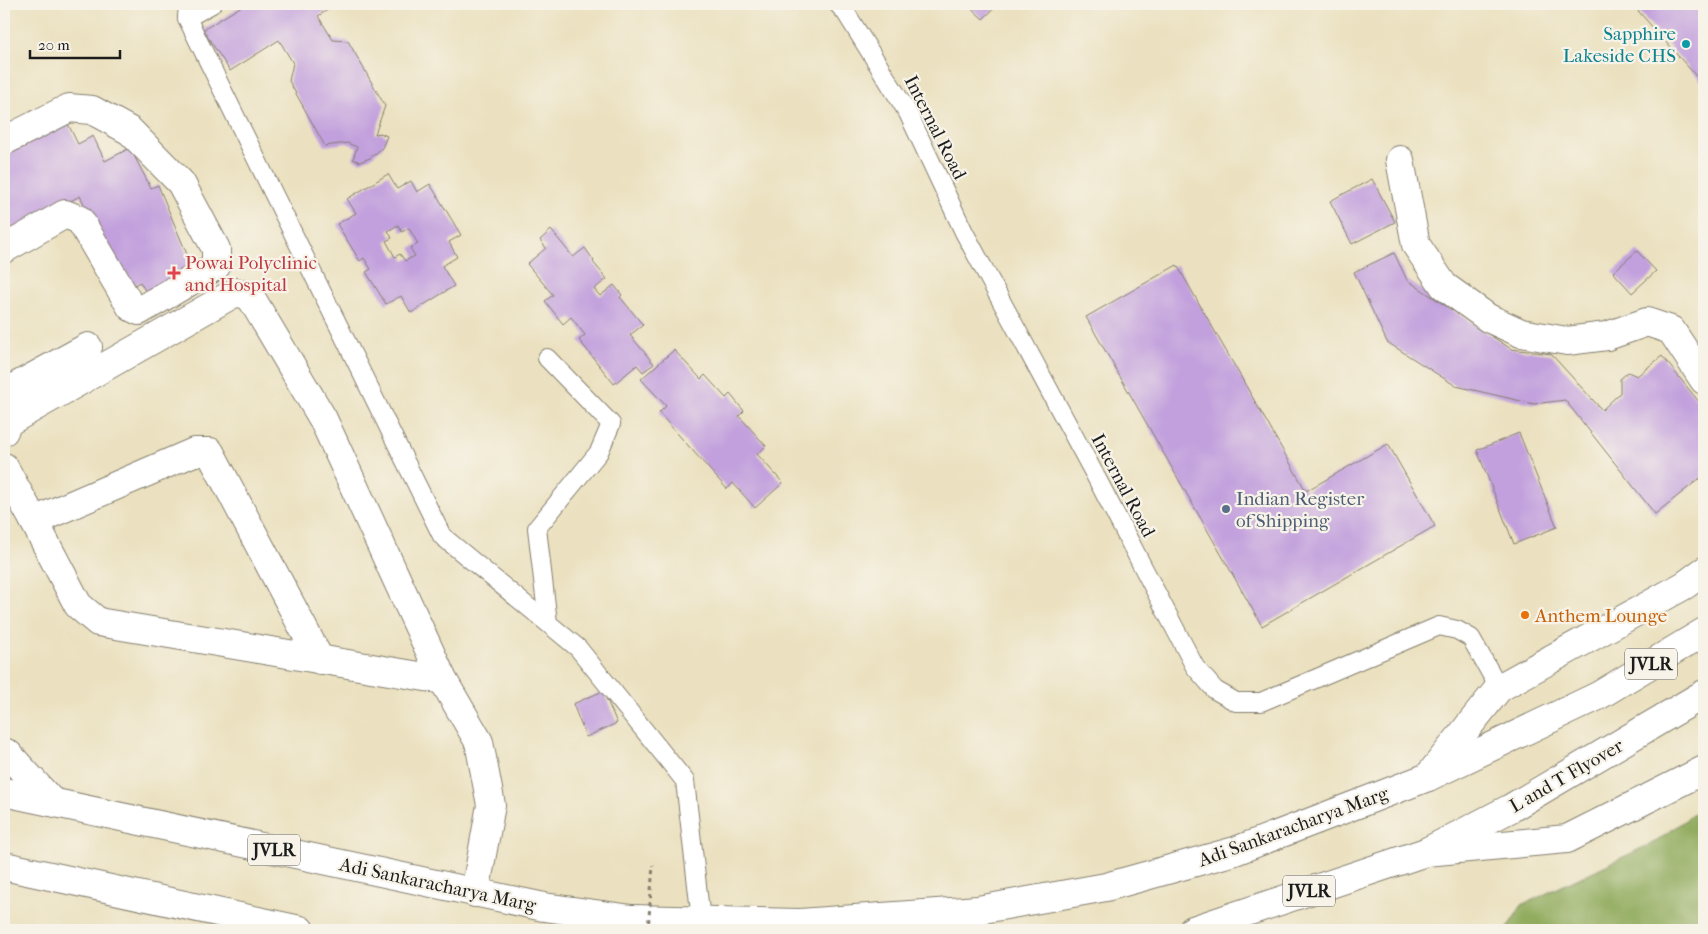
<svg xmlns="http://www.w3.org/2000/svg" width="1708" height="934" font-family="'IM FELL French Canon',serif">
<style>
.forest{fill:#92ac5f;stroke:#57643e}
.building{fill:#c2a0dd;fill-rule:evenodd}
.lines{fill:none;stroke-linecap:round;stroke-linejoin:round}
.service-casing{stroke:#847e6e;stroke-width:20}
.minor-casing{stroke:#847e6e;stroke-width:30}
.tertiary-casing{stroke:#847e6e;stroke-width:30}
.primary-casing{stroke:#847e6e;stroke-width:30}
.service{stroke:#fff;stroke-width:18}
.minor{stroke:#fff;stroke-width:28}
.tertiary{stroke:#fff;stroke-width:28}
.primary{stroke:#fff;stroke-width:28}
.path-bridge{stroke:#847e6e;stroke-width:3;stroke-dasharray:4 4;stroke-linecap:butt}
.culture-dot{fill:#0f9aa8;stroke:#f7f3e8;stroke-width:2}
.health-dot{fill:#e0444e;stroke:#f7f3e8;stroke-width:2}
.service-dot{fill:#5c6f8a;stroke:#f7f3e8;stroke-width:2}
.food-dot{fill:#e8710a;stroke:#f7f3e8;stroke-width:2}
.labels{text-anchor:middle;stroke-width:4.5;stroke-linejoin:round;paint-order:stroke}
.shield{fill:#f7f3e8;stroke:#5e5c59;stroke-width:1}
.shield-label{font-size:18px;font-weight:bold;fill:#1c1c1c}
.culture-label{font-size:19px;fill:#0d838f;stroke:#f7f3e8;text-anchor:end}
.street-label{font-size:19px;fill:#1c1c1c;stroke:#f7f3e8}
.health-label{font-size:19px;fill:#be3a42;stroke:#f7f3e8;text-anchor:start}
.service-label{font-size:19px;fill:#4e5e75;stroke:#f7f3e8;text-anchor:start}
.food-label{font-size:19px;fill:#c56008;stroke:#f7f3e8;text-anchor:start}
</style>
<rect width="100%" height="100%" fill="#f7f3e8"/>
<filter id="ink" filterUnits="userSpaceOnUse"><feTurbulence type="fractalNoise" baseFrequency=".02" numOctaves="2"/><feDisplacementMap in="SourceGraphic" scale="10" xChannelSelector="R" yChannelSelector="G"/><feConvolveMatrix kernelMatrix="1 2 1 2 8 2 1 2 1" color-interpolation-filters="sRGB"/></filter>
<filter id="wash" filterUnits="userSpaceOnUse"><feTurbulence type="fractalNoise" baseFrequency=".0096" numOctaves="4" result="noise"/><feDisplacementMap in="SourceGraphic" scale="20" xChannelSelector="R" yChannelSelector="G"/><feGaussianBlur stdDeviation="1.12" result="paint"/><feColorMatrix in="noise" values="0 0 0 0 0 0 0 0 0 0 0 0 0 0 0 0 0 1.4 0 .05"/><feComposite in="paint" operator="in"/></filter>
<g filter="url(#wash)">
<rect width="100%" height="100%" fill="#ebe1c0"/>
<!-- forest -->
<polygon class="forest" points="1704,806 1704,930 1506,930 1522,905 1657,841"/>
<g id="blocks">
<!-- building -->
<g class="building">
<polygon points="245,4 337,4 318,16 333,40 348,41 385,106 375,134 380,133 387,136 382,148 370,158 360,162 353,159 357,147 347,143 325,146 289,81 293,63 279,40 230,71 203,30"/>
<polygon points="967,4 999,4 983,19"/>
<polygon points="1632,4 1704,4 1704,85"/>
<polygon points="67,122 78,144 93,136 105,161 130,148 151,188 158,185 191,264 147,294 140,282 127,289 80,196 4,236 4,155"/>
<path d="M388,174L397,189L411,181L417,192L430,184L461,235L449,242L457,257L442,266L454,286L411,313L401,296L386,304L366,272L371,269L364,258L360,261L337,224L356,213L347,199ZM398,225L402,232L409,228L418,244L410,248L415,256L405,261L400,254L395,257L386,241L392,238L388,231Z"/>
<polygon points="1372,179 1395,222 1352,244 1330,201"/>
<polygon points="551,230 573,257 585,248 594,261 593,262 607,279 594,289 600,296 614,285 622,295 620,297 643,325 630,335 654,364 643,372 637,365 614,384 579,340 585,335 571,317 563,324 545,301 553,295 527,264 546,248 540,240"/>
<polygon points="1637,251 1656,271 1632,293 1613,272"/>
<polygon points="1394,253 1407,280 1511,349 1551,354 1602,410 1620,393 1620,379 1628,372 1637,376 1662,356 1704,408 1704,475 1655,514 1565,400 1534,404 1456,386 1387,342 1354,272"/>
<polygon points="1177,265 1306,491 1388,444 1435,526 1262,626 1086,317"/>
<polygon points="674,350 701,379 705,375 726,398 730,394 744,411 739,416 766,446 757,454 783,483 755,508 733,483 727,489 659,413 666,406 641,379"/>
<polygon points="1519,433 1557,527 1514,544 1477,450"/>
<polygon points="603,691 617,723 586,737 573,704"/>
</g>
</g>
</g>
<g filter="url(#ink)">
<use href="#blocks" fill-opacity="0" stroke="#847e6e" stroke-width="1"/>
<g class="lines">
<defs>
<g id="service">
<polyline points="188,4 187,18 442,536 578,648 685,781 701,920"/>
<polyline points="838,4 846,13 908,113 964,232 1095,475 1195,667 1215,690 1236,702 1261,702 1439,626 1457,630 1471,638 1499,688"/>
<polyline points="187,18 212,4"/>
<polyline points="547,358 611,424 599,452 537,528 548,623"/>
</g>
<g id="minor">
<polyline points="4,141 69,108 92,110 130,131 181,183 216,249 216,266 139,311 131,307 80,220 65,214 4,249"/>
<polyline points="1400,160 1416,245 1444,286 1488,318 1521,333 1567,341 1607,336 1647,322 1671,330 1704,380"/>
<polyline points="4,393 88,347"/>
<polyline points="4,431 8,422 236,292 250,296 323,419 443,680 479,742 491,805 475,893"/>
<polyline points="4,467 34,521 78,605 98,622 443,680"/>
<polyline points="34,521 194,452 210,452 320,660"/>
</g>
<g id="tertiary">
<polyline points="4,752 8,754 52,802"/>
<polyline points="1428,777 1499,688 1685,585 1704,571"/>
<polyline points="1426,852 1567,839 1704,770"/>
</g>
<g id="primary">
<polyline points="4,792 544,907 632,919 800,923 978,910 1106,887 1235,851 1428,777 1598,696 1704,632"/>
<polyline points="4,866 300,930"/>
<polyline points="1193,930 1426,852 1511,808 1704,694"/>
</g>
</defs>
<!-- service casing -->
<use href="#service" class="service-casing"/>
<!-- minor casing -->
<use href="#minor" class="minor-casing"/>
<!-- tertiary casing -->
<use href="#tertiary" class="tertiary-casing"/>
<!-- primary casing -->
<use href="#primary" class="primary-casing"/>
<!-- service -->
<use href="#service" class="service"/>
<!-- minor -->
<use href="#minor" class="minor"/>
<!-- tertiary -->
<use href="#tertiary" class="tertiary"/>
<!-- primary -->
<use href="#primary" class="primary"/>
<!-- path-bridge -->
<polyline class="path-bridge" points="648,930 653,865"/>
</g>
</g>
<!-- markers -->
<circle class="culture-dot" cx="1686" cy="44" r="5"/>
<path class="health-dot" d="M171.5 265.5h5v5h5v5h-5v5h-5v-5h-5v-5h5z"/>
<circle class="service-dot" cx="1226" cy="509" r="5"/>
<circle class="food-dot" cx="1525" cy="615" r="5"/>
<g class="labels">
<!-- shield labels -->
<g class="shield">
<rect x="1625" y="648.5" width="52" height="31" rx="4"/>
<rect x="248" y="834.5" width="52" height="31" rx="4"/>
<rect x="1283" y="875.5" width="52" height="31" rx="4"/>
</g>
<g class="shield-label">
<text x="1651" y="670">JVLR</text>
<text x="274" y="856">JVLR</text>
<text x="1309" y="897">JVLR</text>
</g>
<!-- culture labels -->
<g class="culture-label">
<text x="1676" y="40">Sapphire<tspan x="1676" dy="22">Lakeside CHS</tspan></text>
</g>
<!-- street labels -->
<g class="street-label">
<text transform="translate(936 127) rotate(63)" y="7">Internal Road</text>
<text transform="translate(1124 485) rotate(62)" y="7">Internal Road</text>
<text transform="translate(1566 775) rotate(-30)" y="7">L and T Flyover</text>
<text transform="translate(1293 826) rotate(-20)" y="7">Adi Sankaracharya Marg</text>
<text transform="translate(438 884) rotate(12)" y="7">Adi Sankaracharya Marg</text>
</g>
<!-- health labels -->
<g class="health-label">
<text x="185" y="269">Powai Polyclinic<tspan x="185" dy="22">and Hospital</tspan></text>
</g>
<!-- service labels -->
<g class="service-label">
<text x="1236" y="505">Indian Register<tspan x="1236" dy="22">of Shipping</tspan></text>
</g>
<!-- food labels -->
<g class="food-label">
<text x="1535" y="622">Anthem Lounge</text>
</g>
</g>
<!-- margin -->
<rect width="1708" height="934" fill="none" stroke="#f7f3e8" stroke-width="20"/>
<!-- scale -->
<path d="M30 50v8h90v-8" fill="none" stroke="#1c1c1c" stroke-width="2.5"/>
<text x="38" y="50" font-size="15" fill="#1c1c1c" stroke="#f7f3e8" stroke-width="4" paint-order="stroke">20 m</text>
</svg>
